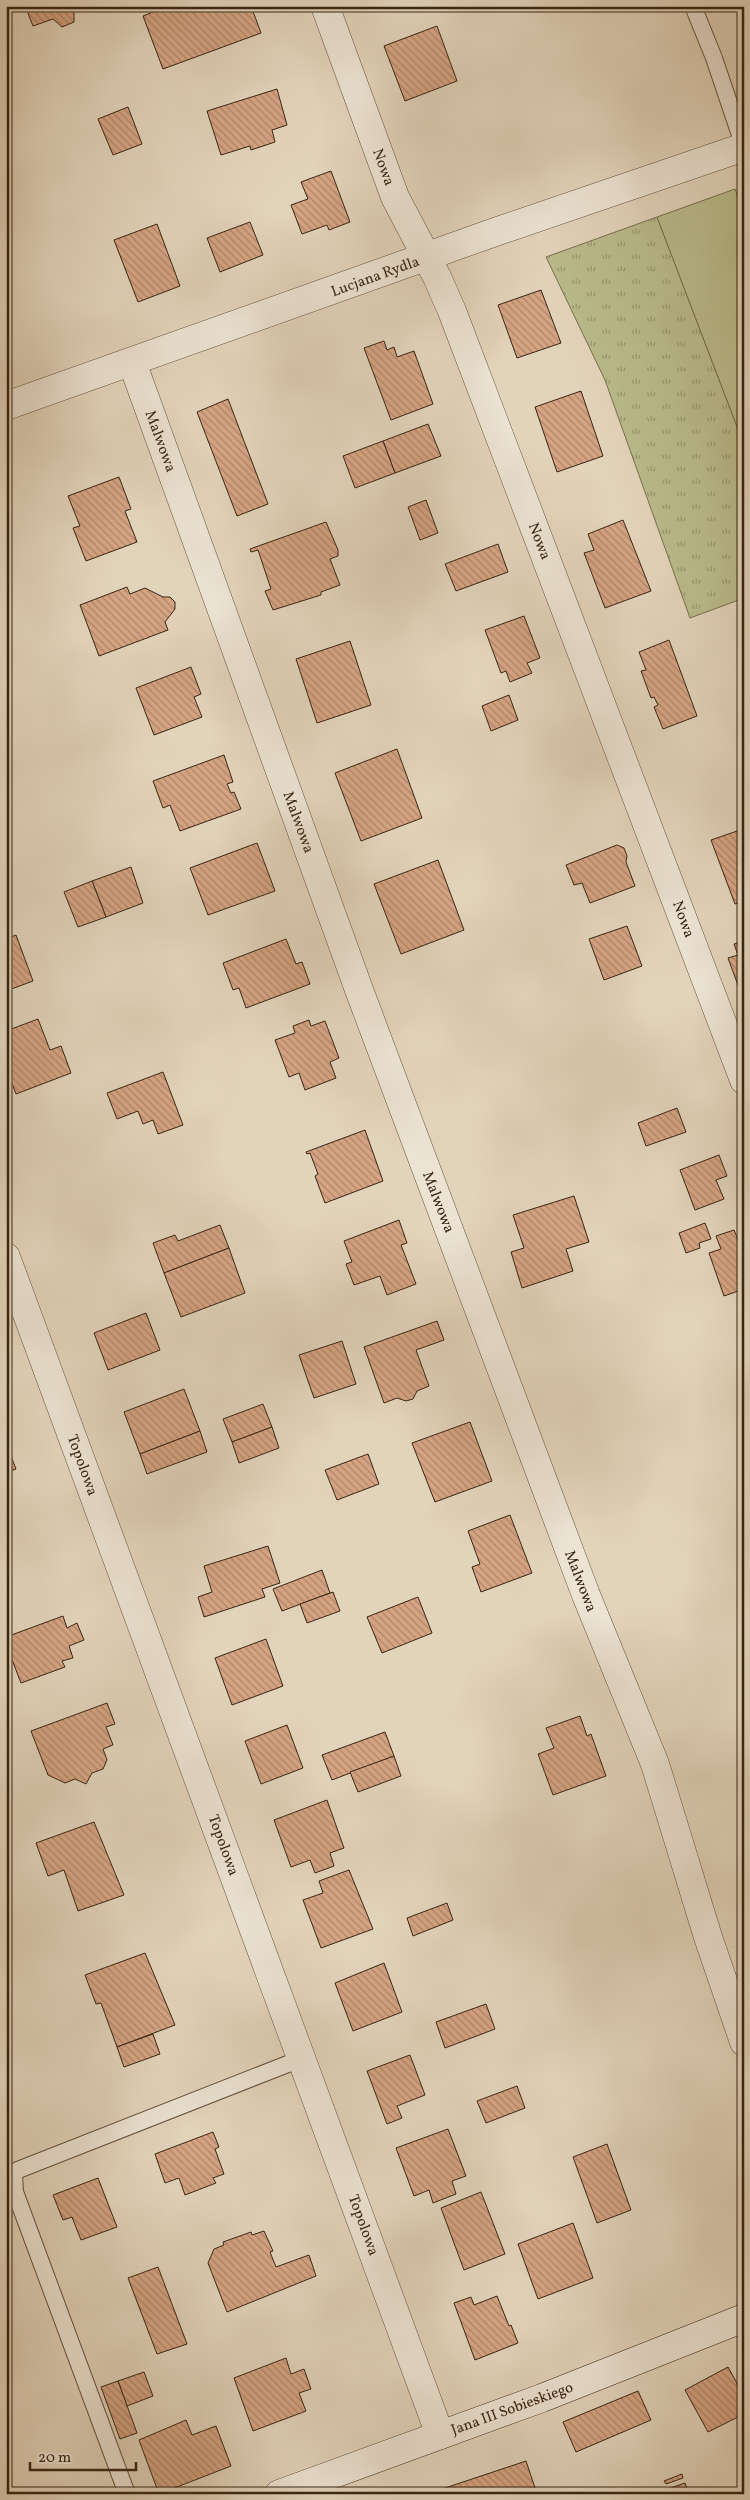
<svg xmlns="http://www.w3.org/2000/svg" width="750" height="2500" font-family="Vollkorn,serif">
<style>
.grass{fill:url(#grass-tufts);stroke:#787050}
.pitch{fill:#babb8c;stroke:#787050}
.building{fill:url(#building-back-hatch);stroke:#372513}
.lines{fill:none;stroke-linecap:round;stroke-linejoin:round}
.lane-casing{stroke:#62513d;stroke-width:18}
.street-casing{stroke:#62513d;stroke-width:29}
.secondary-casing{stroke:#372513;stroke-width:29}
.lane{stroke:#ece3d3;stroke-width:16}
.street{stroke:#ece3d3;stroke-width:28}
.secondary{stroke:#ece3d3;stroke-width:28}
.labels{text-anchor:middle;stroke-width:4;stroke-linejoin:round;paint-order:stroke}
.street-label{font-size:15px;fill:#372513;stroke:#ece3d3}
</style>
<defs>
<pattern id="grass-tufts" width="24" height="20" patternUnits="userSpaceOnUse" patternTransform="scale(1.25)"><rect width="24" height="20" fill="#babb8c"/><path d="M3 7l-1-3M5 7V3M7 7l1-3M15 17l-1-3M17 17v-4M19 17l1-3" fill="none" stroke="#989871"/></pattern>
<pattern id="building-back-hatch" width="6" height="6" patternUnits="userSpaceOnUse" patternTransform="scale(1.25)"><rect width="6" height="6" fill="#d6a483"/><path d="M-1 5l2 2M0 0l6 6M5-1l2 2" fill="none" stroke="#ae856a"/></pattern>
</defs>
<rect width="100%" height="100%" fill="#e2d4bb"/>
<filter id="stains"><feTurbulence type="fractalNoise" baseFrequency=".004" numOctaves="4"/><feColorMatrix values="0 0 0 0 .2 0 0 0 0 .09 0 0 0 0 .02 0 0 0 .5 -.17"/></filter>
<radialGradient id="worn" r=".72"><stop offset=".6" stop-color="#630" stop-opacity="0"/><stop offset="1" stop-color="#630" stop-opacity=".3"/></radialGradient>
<!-- grass -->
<polygon class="grass" points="657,217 744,445 744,598 690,618 605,380 546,257"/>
<!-- pitch -->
<polygon class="pitch" points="735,189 744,211 744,445 657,217"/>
<!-- building -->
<g class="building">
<polygon points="25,6 74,6 74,22 62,27 53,19 33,26"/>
<polygon points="168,6 251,6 261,33 163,69 143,16"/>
<polygon points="437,26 457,81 405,101 384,46"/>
<polygon points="277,89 287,125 272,130 275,142 251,150 250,146 221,155 207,111"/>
<polygon points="128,107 142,144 113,155 98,119"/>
<polygon points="331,171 350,222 329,230 327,225 302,234 291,205 308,199 301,182"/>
<polygon points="250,222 263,255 220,272 207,238"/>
<polygon points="157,224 180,286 138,302 114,240"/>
<polygon points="541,290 561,343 517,358 498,305"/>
<polygon points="384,341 387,350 394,347 397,357 414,351 433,404 391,420 364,348"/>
<polygon points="581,391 603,456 557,472 535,407"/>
<polygon points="228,399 268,504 237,516 197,412"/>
<polygon points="428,424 441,456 395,473 383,441"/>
<polygon points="383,441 395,473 355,488 343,456"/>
<polygon points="119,477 131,509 125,511 137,542 86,561 73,528 80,526 68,496"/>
<polygon points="426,500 438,533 420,540 408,507"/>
<polygon points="623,520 651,591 605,608 584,553 594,550 588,534"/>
<polygon points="326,522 338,550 338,556 330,559 340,585 321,592 321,595 273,610 265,591 271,589 258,550 251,552 250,549"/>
<polygon points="498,544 508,572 456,591 445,564"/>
<polygon points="127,587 130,594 145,588 163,597 170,597 175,602 175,609 165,622 168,630 99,656 80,605"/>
<polygon points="524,616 540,658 527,663 532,673 510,682 506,671 501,673 485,630"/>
<polygon points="669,640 697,716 663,729 654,707 658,705 654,697 651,698 641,671 646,670 639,652"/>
<polygon points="350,641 371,705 317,723 296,659"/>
<polygon points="191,667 201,694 194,697 202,717 154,735 136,688"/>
<polygon points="509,695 518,720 491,731 482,706"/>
<polygon points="397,749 422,818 361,841 335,773"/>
<polygon points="224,755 233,782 227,784 231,793 234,792 241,809 180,831 170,805 163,808 153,781"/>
<polygon points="740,830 744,840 744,901 735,904 711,840"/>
<polygon points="257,843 275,891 208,915 190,868"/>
<polygon points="617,845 624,848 627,856 626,862 635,886 590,903 582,883 574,885 566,865"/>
<polygon points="438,860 464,930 401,954 374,884"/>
<polygon points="131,867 143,903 106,917 92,881"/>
<polygon points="92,881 106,917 78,927 64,892"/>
<polygon points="627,926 642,966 604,980 589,939"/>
<polygon points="16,935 33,981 6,991 6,939"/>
<polygon points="286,939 296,964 302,962 310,984 246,1008 239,988 233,990 223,963"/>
<polygon points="744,941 744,996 742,996 728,958 738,955 734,944"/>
<polygon points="38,1019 50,1050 61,1046 71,1073 16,1094 6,1068 6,1031"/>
<polygon points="309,1020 311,1026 325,1021 339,1058 330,1062 336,1078 305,1090 299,1073 289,1077 275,1040 295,1033 293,1026"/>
<polygon points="163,1072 183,1125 158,1134 153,1120 143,1124 138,1111 117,1119 107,1093"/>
<polygon points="677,1108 686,1132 646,1146 638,1123"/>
<polygon points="365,1130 383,1181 325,1203 315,1176 318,1174 310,1153 307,1154 306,1152"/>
<polygon points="719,1155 727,1176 716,1180 724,1199 695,1210 680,1170"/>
<polygon points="574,1196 589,1242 566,1249 573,1271 522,1288 511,1252 524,1248 513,1215"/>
<polygon points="399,1220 407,1243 401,1245 416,1284 387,1295 380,1276 354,1285 346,1264 352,1262 344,1241"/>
<polygon points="705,1223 711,1239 699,1243 700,1248 686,1253 679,1233"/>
<polygon points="220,1225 229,1248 164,1273 153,1243 175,1235 178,1241"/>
<polygon points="734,1230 739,1242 744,1240 744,1289 724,1296 709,1253 721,1249 716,1236"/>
<polygon points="229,1248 245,1293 181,1317 164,1273"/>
<polygon points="146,1313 160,1350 108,1370 94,1333"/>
<polygon points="437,1321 444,1340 416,1350 429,1386 417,1391 413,1399 406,1401 397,1398 384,1403 364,1347"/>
<polygon points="342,1341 356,1384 314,1398 299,1355"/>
<polygon points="184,1389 200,1431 140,1454 124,1412"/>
<polygon points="263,1404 272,1427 232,1442 223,1419"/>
<polygon points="470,1422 492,1481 435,1502 412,1443"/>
<polygon points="272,1427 279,1448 239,1463 232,1442"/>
<polygon points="200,1431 207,1452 147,1474 140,1454"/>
<polygon points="6,1443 16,1469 6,1473"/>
<polygon points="368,1454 379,1484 337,1500 325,1470"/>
<polygon points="510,1515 532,1573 481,1592 472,1567 480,1564 468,1531"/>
<polygon points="268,1546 280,1583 262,1589 265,1597 204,1617 198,1597 212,1592 204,1566"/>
<polygon points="322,1570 330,1593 282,1611 273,1589"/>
<polygon points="333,1592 340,1611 307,1623 300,1604"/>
<polygon points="418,1597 432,1633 382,1653 367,1617"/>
<polygon points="63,1616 67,1628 77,1623 84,1640 69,1646 73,1658 62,1661 65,1667 21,1683 6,1644 6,1637"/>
<polygon points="266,1639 283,1686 232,1705 215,1658"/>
<polygon points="107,1703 115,1724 106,1727 113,1745 103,1749 107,1760 103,1769 92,1773 86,1784 75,1779 65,1783 48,1775 31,1731"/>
<polygon points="580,1716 587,1736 591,1734 606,1776 553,1795 538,1754 554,1748 546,1728"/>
<polygon points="287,1725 303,1768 261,1784 245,1741"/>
<polygon points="385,1732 394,1756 332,1780 322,1755"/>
<polygon points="394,1756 401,1776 358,1792 350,1772"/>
<polygon points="327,1800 344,1848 330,1853 334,1866 315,1873 310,1860 291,1867 274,1820"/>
<polygon points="94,1822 124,1895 78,1911 64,1870 48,1876 36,1843"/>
<polygon points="349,1870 373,1929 321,1948 303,1900 323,1893 319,1881"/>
<polygon points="447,1903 453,1920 413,1936 407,1918"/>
<polygon points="145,1953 175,2025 117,2047 101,2003 96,2004 85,1975"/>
<polygon points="384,1963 402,2012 353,2031 335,1983"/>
<polygon points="486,2004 495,2029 445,2048 436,2022"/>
<polygon points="153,2034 160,2054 124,2067 117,2047"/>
<polygon points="410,2055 425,2095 397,2106 402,2118 387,2124 367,2071"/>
<polygon points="517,2086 525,2108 486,2123 477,2101"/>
<polygon points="448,2129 466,2176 452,2181 456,2194 433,2203 429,2190 414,2196 396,2148"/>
<polygon points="213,2132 219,2147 215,2149 224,2174 213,2178 216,2183 185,2195 179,2178 165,2183 155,2154"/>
<polygon points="607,2144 631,2210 597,2223 573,2157"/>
<polygon points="98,2178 117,2227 81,2240 72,2217 63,2220 53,2195"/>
<polygon points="481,2192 505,2254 464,2270 441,2208"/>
<polygon points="573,2223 593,2278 538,2299 518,2244"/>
<polygon points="264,2231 273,2251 270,2252 276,2267 309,2255 316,2276 227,2312 208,2263 214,2249 224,2245 223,2242 251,2232 252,2235"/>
<polygon points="158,2267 187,2344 157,2354 128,2278"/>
<polygon points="497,2296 509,2326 511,2325 518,2343 475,2360 454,2303 471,2297 474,2305"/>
<polygon points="286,2358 291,2374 304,2369 311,2389 299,2393 306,2411 253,2431 234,2378"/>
<polygon points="728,2367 744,2396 744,2414 708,2432 685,2390"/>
<polygon points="144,2372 153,2396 127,2406 118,2381"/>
<polygon points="118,2381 137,2433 120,2439 101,2387"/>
<polygon points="638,2391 651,2420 576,2452 563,2422"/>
<polygon points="186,2420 192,2435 216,2426 231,2466 159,2494 139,2440"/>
<polygon points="526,2461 537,2494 430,2493"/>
<polygon points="682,2474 683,2478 666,2484 664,2481"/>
<polygon points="685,2483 689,2494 659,2494 659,2492"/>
</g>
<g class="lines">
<defs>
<g id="lane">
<polyline points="693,6 714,58 744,147"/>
<polyline points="127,2494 15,2192 14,2174 18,2170 303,2058"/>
</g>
<g id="street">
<polyline points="325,6 395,197 437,277 452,311 744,1080"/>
<polyline points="132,362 358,987 586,1595 655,1764 708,1937 744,2042"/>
<polyline points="6,406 498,231 744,147"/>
<polyline points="6,1257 440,2435"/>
</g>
<polyline id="secondary" points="279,2494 542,2398 744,2318"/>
</defs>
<!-- lane casing -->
<use href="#lane" class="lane-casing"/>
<!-- street casing -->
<use href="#street" class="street-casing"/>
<!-- secondary casing -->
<use href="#secondary" class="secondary-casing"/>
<!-- lane -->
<use href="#lane" class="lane"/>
<!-- street -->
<use href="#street" class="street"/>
<!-- secondary -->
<use href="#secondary" class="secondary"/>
</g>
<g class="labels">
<!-- street labels -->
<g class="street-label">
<text transform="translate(384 167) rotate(70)" y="5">Nowa</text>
<text transform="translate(375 276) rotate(-20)" y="5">Lucjana Rydla</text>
<text transform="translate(161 441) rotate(70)" y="5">Malwowa</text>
<text transform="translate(540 541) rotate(69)" y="5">Nowa</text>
<text transform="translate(299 822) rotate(70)" y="5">Malwowa</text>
<text transform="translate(684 919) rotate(70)" y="5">Nowa</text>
<text transform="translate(439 1202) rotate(69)" y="5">Malwowa</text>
<text transform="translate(83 1465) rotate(70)" y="5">Topolowa</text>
<text transform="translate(581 1581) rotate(69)" y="5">Malwowa</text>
<text transform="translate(224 1845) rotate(70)" y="5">Topolowa</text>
<text transform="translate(364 2225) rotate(70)" y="5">Topolowa</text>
<text transform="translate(512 2408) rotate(-20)" y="5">Jana III Sobieskiego</text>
</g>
</g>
<!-- margin -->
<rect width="750" height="2500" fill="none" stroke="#e2d4bb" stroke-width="25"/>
<rect x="8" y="8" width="735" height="2485" fill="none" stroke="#372513" stroke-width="2.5"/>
<rect x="12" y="12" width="725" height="2475" fill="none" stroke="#372513"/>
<!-- scale -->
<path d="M30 2462v8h106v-8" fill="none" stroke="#372513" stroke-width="2.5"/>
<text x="38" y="2462" font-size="15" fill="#372513" stroke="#ece3d3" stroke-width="4" paint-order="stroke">20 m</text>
<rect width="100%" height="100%" filter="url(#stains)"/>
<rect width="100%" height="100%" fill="url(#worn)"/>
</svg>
